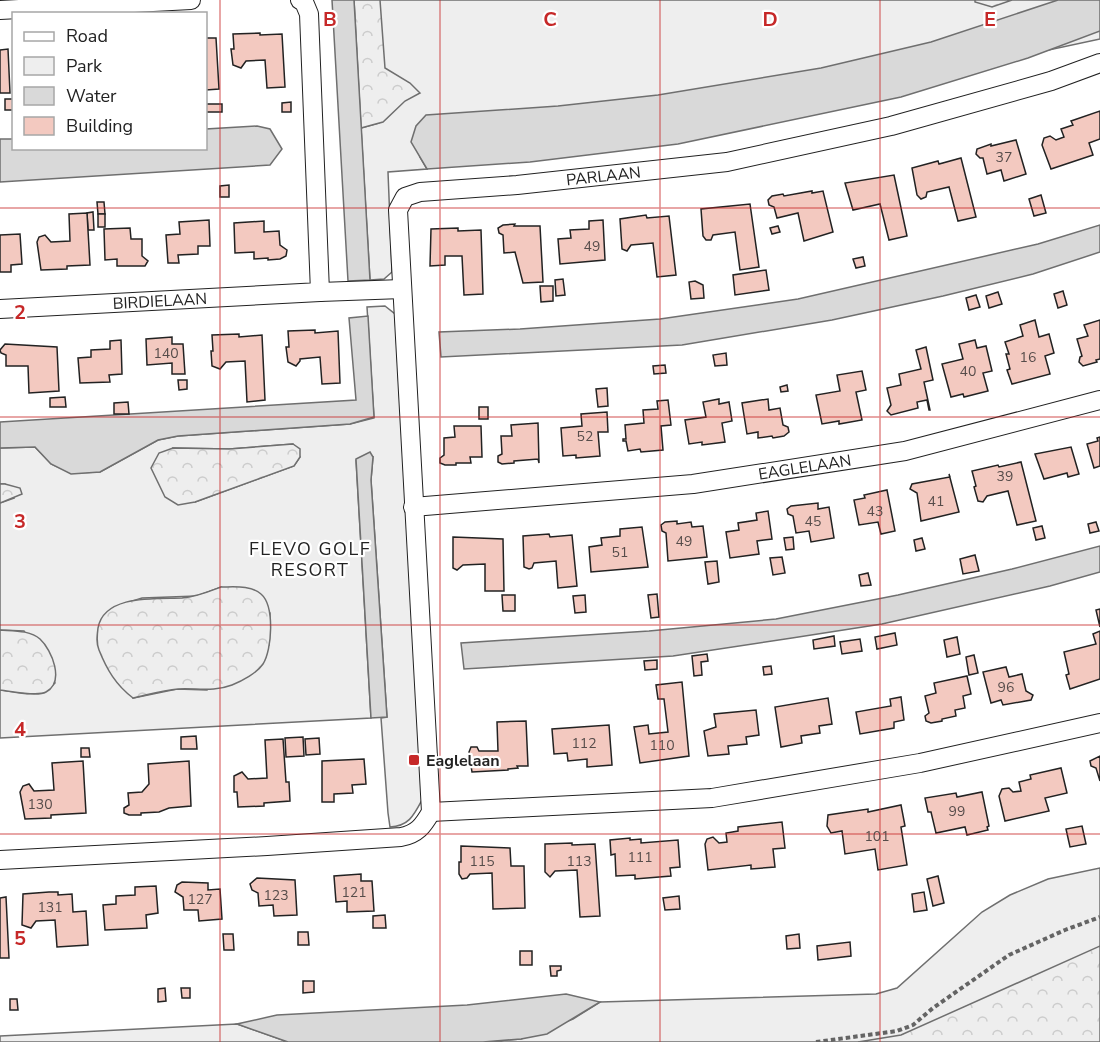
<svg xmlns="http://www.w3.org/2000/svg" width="1100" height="1042" font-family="'Nunito Sans',sans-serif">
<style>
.green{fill:#eee;stroke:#6f6f6f;stroke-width:1.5;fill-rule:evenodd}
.forest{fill:url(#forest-crowns);stroke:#6f6f6f;stroke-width:1.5}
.water{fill:#d9d9d9;stroke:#6f6f6f;stroke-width:1.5}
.building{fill:#f3c9c0;stroke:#222;stroke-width:1.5}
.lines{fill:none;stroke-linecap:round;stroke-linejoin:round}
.street-casing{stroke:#222;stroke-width:20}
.path{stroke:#646464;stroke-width:4;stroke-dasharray:4.5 3;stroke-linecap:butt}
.street{stroke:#fff;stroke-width:18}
.grid{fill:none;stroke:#c62828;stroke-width:1.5;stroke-opacity:0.55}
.poi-dot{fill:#c62828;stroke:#fff;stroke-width:2}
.labels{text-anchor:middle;stroke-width:4.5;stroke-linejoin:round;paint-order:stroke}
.number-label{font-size:14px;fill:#564c4a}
.street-label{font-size:16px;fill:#222;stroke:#fff}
.poi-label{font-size:16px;font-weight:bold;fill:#222;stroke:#fff;text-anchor:start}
.neighbourhood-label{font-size:18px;letter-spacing:1.5px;fill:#222;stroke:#fff}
.grid-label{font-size:20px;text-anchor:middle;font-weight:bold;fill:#c62828;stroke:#fff;stroke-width:4.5;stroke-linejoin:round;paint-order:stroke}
</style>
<defs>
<pattern id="forest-crowns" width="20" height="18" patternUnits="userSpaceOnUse" patternTransform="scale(1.5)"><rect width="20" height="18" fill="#eee"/><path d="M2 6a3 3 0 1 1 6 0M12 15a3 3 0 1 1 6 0" fill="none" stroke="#ccc"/></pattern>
</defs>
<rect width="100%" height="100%" fill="#fff"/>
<!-- green -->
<g class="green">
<polygon points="368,0 1100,0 1100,39 682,129 420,157 427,169 388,172 392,272 384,279 370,280 361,128 379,123"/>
<path d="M385,306L395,314L422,800C414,815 409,826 390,827L388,813L381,718L387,717L371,480L373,457L356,460L371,718L0,738V690C22,692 39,700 55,683L24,631L0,630V503L14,498L5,484H0V448L35,447L51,464L71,473L100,472L158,440L178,436L350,424L374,418L367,307ZM293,444L300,457L294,466L195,502L173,448L229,449ZM221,587L270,613L269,645L207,690L177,689L133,698L120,605L142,598L197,596Z"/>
<polygon points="1100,868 1100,956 890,1042 483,1042 521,1039 573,1019 600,1002 876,994 897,988 982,912 1010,895 1048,879"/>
<polygon points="237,1024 288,1042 0,1042 0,1036"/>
</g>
<!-- forest -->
<g class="forest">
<polygon points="354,0 380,0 385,68 410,83 420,93 405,101 383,122 361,128"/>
<polygon points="975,0 1012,0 992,7 975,2"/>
<polygon points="293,444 300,449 300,457 294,466 195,502 178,505 165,497 151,468 159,453 173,448 229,449"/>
<polygon points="0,484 5,484 20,488 22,494 0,503"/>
<path d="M221,587C234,587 251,585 261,594C275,606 272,650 263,664C257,673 242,681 232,685C214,692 197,688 178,689C163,690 147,695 133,698C116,685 107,670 99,650C96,643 97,636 98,628C104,594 157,599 182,598C196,597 208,592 221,587Z"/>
<path d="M0,630C13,631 30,630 40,639C52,650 65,682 46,692C37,697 11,691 0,690Z"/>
<polygon points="1100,946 1100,1042 858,1042 901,1035"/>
</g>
<!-- water -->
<g class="water">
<polygon points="332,0 354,0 370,280 348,281"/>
<polygon points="1058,0 1100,0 1100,31 1028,58 901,97 678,144 530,162 427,169 411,142 416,126 426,115 558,106 658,95 821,68 931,42"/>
<polygon points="257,126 270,129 282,149 270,165 0,182 0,139 13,139 14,148 206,148 206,129"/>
<polygon points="1100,225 1100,252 1033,274 943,296 832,320 682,345 441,357 439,332 520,329 660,319 798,299 1038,244"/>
<polygon points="368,316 374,417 350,424 178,436 158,440 100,472 71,474 51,464 35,447 0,448 0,422 356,400 349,318"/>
<polygon points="370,452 373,457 371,480 387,717 371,718 356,459"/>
<polygon points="1100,546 1100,572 1050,586 882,624 792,638 673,656 464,669 461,643 649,631 776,619 898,595 1012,569"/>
<polygon points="566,994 600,1002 547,1034 521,1039 483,1042 288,1042 237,1024 277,1015 467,1005"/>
</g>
<!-- building -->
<g class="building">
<polygon points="260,33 260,35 282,34 285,87 267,88 265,60 246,61 241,68 233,65 231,49 234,49 233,34"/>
<polygon points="206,38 216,38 219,89 206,90"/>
<polygon points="8,49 10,93 0,93 0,50"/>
<rect x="5" y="99" width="9" height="11"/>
<polygon points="291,102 291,112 282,112 282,103"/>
<rect x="206" y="104" width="16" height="8"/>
<polygon points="1100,111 1100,139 1089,143 1093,155 1051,169 1042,145 1044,138 1050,136 1056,140 1064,137 1061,129 1073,125 1071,121"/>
<polygon points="1016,140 1026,174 1004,181 1001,170 987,174 983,158 980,158 976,154 977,149 991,144 991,146"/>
<polygon points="961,158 976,217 958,221 949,187 927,192 926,197 921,199 917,195 912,168 938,161 939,164"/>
<polygon points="894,175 907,236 889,240 880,204 853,210 845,183"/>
<polygon points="229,185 229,197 220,197 220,186"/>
<polygon points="812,191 812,193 823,191 833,232 804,241 798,213 777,218 774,207 769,205 768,200 772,196 783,194 784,196"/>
<polygon points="1041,195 1046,213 1034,216 1029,199"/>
<polygon points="97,202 104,202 105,214 98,214"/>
<polygon points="750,204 759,267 740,270 735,232 713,235 711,240 706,240 703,236 701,209"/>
<polygon points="93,212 94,230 88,230 87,213"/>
<polygon points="87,213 90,265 67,266 67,269 41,270 37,242 39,237 45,235 51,242 70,241 69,214"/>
<rect x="98" y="214" width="7" height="13"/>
<polygon points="646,215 647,218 669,216 676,275 657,277 653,243 631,245 627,251 622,249 620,219"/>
<polygon points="209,220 210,246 198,246 198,254 178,255 179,263 168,263 166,235 180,234 179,222"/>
<polygon points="603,220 605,260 560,264 558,239 571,238 570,230 589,229 589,221"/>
<polygon points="264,221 264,232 279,231 280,245 287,250 286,256 280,259 268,260 268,258 254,259 254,252 235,253 234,223"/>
<polygon points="515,224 514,226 540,226 543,282 523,283 515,252 504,253 503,235 499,233 498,228 503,225"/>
<polygon points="778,226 780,232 772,234 770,228"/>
<polygon points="130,228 131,239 142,239 142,256 148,261 145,266 117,266 117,259 105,260 104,229"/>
<polygon points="458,228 458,231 481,230 483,294 464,295 462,256 445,256 445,265 430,266 431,229"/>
<polygon points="20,234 22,264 11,265 11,272 0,272 0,235"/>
<polygon points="863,257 865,266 856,268 853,259"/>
<polygon points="766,270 769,290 735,295 733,275"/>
<polygon points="563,279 565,295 556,296 555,280"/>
<polygon points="695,281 703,285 704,298 691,299 689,282"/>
<polygon points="540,286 553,286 553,301 541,302"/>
<polygon points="1063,291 1067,305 1058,308 1054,294"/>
<polygon points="998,292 1002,304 989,308 986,296"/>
<polygon points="976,295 980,307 969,310 966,298"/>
<polygon points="1035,320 1039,337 1049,334 1054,353 1045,356 1050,374 1012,384 1007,370 1010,369 1006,354 1009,354 1005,342 1023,336 1020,325"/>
<polygon points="1100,320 1100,359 1096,360 1097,362 1083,366 1079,362 1080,357 1082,356 1077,339 1088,336 1084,325"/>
<polygon points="315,330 315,333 338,331 340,383 322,384 320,357 300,359 300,361 296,366 288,362 286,347 289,347 288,331"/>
<polygon points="239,334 239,337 262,335 265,400 247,402 245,361 226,362 220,369 212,366 211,351 213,351 212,335"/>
<polygon points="172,337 172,344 183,344 185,374 172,374 172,363 147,365 146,339"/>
<polygon points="121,340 122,374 109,375 110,382 80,383 78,358 91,357 91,350 110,349 110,341"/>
<polygon points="975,340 977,348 986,346 992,371 983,373 988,391 964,397 963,394 951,397 942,364 963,359 959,344"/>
<polygon points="5,344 57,347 59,391 29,393 28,366 6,366 6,355 1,353 0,350"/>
<polygon points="926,347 933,380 924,382 930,410 929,410 927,400 917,402 918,408 891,415 887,411 891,405 887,388 901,385 899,374 921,369 916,350"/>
<polygon points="726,353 727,365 715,366 713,355"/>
<polygon points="665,365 666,373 654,374 653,366"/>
<polygon points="862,371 866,390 856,392 862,420 839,424 839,421 822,424 816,395 840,391 837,375"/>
<polygon points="178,380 187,380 187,389 179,390"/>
<polygon points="787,385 788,391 781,392 780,387"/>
<polygon points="607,388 608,406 598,407 596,389"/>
<polygon points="65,397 66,407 50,407 50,398"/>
<polygon points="719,399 719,404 729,402 732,421 722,423 725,442 702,445 702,442 689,444 685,420 706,417 703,402"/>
<polygon points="768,399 769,410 780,408 783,425 788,427 789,432 784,436 773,438 772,436 758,438 758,432 747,434 742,403"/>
<polygon points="668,400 671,425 661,426 663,450 641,452 640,449 628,451 626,441 623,441 623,439 626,439 625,425 644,423 643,410 658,409 657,401"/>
<polygon points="128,402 129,414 114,414 114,403"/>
<rect x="479" y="407" width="9" height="12"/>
<polygon points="607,412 608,432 598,432 600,456 576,458 576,455 563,456 561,428 582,426 581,414"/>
<polygon points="538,423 539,463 538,459 514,461 514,463 502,464 498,462 498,456 502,454 501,436 512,436 511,425"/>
<polygon points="454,426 481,426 482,457 470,457 471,463 456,463 456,465 445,465 440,463 440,458 444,455 444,438 455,437"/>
<polygon points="1100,437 1100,466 1094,468 1087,444 1098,441 1097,438"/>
<polygon points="1071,447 1079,474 1068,477 1067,473 1044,479 1035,454"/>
<polygon points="1021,462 1036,521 1017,525 1008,491 987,496 983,502 978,501 974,487 976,486 972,471 998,465 999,467"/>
<polygon points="949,474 959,512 921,521 917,493 910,489 912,484 950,477"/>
<polygon points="887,490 895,531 881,534 878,522 859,525 854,500 865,498 864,495"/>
<polygon points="818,503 818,509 829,507 834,538 811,542 809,531 796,533 793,516 788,514 787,509 791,506"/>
<polygon points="768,511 772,539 757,541 759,554 730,558 726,532 739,530 738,523 757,520 756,513"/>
<polygon points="677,521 677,524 691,522 692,527 703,526 707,557 668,561 666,533 662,531 661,525 665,522"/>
<polygon points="1096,522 1099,531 1090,533 1088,524"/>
<polygon points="1042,526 1045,538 1036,540 1033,528"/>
<polygon points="642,527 648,567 591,572 589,547 602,545 601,538 620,536 620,529"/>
<polygon points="549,534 550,537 572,535 577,586 558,588 556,561 534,563 532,568 529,569 524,567 523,536"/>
<polygon points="453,537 503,539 504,591 485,591 485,564 463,565 457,570 453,568"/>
<polygon points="793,537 794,549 786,550 784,538"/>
<polygon points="922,538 925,549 916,551 914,540"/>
<polygon points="975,555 979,571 963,574 960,559"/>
<polygon points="782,557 785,573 773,575 770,558"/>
<polygon points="717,561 719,582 708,584 705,562"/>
<polygon points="868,573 871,585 861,586 859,575"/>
<polygon points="657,594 659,617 651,618 648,595"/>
<polygon points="502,595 515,595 515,611 503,611"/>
<polygon points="585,595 586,612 575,613 573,596"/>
<polygon points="1100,609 1100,627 1096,610"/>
<polygon points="1100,631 1100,679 1070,689 1066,675 1069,674 1064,652 1096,644 1093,634"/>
<polygon points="895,633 897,645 877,649 875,637"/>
<polygon points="834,636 835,646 814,649 813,640"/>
<polygon points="957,637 960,654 947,657 944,640"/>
<polygon points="860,639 862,651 842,654 840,642"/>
<polygon points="707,654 708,661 701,662 702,675 694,676 692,656"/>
<polygon points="974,655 978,673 969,675 966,657"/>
<polygon points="657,660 657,669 645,670 644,661"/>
<polygon points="771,666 772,674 764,675 763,667"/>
<polygon points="1006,667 1009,677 1022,674 1026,691 1033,695 1031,700 1003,705 1001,700 991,703 983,672"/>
<polygon points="967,676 971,694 963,696 965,708 955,710 956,716 942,719 942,721 931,723 926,721 925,716 929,713 925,696 936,693 934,683"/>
<polygon points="682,682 689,756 640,763 634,727 648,725 649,734 668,732 664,699 658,699 656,685"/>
<polygon points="901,697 904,720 894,722 894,728 860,734 856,712 891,706 890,699"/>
<polygon points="828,698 832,724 819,726 820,733 801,736 802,743 781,747 775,707"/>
<polygon points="756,710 759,735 746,737 747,744 728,746 729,754 708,756 704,731 716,727 714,714"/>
<polygon points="526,721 528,766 517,766 518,768 508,769 508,770 472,772 469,752 471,747 477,747 479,751 498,751 497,722"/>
<polygon points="609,725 612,765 587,767 587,759 568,761 567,753 554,754 552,729"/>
<polygon points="196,736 197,749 181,749 181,737"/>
<polygon points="303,737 304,756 286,757 285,738"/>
<polygon points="319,738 320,754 306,755 305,739"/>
<polygon points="283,739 286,782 289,782 290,801 264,803 264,806 238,807 237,792 234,792 234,776 242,772 248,779 267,778 265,740"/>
<polygon points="81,748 89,748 90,757 81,757"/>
<polygon points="1100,756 1100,781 1096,768 1091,766 1090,761"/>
<polygon points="364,759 366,784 352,785 353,793 334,794 334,802 322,802 322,761"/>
<polygon points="83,761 86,813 51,815 51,818 25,819 20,792 23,786 29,784 34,791 54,790 52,763"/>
<polygon points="189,761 191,806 169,808 159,812 141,813 141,815 129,815 124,813 124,808 129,805 128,793 142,792 149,784 148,764"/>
<polygon points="1061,768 1067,793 1045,798 1049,811 1005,821 999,796 1002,789 1009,788 1013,792 1021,791 1019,782 1031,779 1030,775"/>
<polygon points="982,792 989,826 987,827 988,830 967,835 965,827 936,833 931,812 928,812 925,798 956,793 957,797"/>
<polygon points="901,805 905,826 901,827 907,865 878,870 875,849 845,854 842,831 831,833 827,826 828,815 868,809 868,812"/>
<polygon points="782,822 785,848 773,849 775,867 751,869 751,865 708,870 705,844 707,839 713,837 719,843 727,842 726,833 738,831 738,827"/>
<polygon points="1082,826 1086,844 1070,847 1066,829"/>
<polygon points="630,838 630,840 641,839 641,843 678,840 680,867 670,868 671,876 635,879 635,875 616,876 615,854 611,855 610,840"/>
<polygon points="572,843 572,845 595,844 600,916 580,917 577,870 555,871 550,877 545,872 545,844"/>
<polygon points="461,846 510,848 511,866 524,866 525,908 493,909 492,873 470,874 467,878 462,879 459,874 459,862 461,862"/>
<polygon points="361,874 361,881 372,881 374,911 347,912 347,901 336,902 334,876"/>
<polygon points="938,876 944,903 933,906 927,879"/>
<polygon points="257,878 295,880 297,915 274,916 273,905 259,906 258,893 252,890 250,884"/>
<polygon points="182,882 208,883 208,890 220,889 222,919 199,921 198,910 184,910 183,897 175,892 177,885"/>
<polygon points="156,886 158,913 146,915 147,928 105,930 103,905 116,904 116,896 135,895 135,887"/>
<polygon points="49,892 58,892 58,895 72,894 73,912 86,911 88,945 57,947 55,920 36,921 31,928 22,925 23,894"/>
<polygon points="924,892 927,910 914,912 912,894"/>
<polygon points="679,896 680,909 665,910 663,898"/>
<polygon points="6,897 9,958 0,958 0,898"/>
<polygon points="385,915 386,928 373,928 373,916"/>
<polygon points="298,932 308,932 309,945 298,945"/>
<polygon points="223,934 233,934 234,950 224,950"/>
<polygon points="799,934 800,948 787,949 786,936"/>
<polygon points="850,942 851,956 818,960 817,946"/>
<rect x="520" y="951" width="12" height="14"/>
<polygon points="550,966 561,966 561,970 557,971 557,976 551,976"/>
<polygon points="303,981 314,981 314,992 303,993"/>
<polygon points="165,988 166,1001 158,1002 158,989"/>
<polygon points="181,988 190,988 190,998 182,998"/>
<polygon points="10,999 17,999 18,1010 10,1010"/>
</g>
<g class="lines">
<defs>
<g id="street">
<polyline points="0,10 191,0"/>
<polyline points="320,292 402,289"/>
<path id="s1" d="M0,309L320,292L309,14L304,2L300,0"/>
<path id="s2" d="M413,507L693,484L905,451L1100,400"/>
<polyline points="431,812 712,798 920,763 1100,723"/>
<path id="s3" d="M0,860L267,846L401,837C417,834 423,826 431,812L398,210L405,197L420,192L517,185L727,162L891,126L1051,81L1100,63"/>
</g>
</defs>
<!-- street casing -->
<use href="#street" class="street-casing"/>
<!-- path -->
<polyline class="path" points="816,1042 897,1031 913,1025 933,1008 1009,955 1065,930 1100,917"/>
<!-- street -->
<use href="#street" class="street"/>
</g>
<!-- grid -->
<path class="grid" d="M220,0V1042M440,0V1042M660,0V1042M880,0V1042M0,208H1100M0,417H1100M0,625H1100M0,834H1100"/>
<!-- markers -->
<rect class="poi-dot" x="408" y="754" width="12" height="12" rx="3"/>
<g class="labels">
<!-- number labels -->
<g class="number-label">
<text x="1004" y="162">37</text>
<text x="592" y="251">49</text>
<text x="166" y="358">140</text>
<text x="1028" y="362">16</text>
<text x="968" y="376">40</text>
<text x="585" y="441">52</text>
<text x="1005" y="481">39</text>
<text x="936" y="506">41</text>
<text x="875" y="516">43</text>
<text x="813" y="526">45</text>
<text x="684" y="546">49</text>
<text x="620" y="557">51</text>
<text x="1006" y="692">96</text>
<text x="584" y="748">112</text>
<text x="662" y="750">110</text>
<text x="40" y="809">130</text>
<text x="957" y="816">99</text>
<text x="877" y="841">101</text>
<text x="640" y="862">111</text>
<text x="482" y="866">115</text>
<text x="579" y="866">113</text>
<text x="354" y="897">121</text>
<text x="276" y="900">123</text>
<text x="200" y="904">127</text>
<text x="50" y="912">131</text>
</g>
<!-- street labels -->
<g class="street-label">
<text dy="6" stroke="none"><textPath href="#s3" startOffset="1260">PARLAAN</textPath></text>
<text dy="6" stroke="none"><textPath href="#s1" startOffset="160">BIRDIELAAN</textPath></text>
<text dy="6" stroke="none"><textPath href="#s2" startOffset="394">EAGLELAAN</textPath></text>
</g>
<!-- poi labels -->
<g class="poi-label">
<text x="426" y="766">Eaglelaan</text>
</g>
<!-- neighbourhood labels -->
<g class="neighbourhood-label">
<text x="310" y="555">FLEVO GOLF<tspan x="310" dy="21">RESORT</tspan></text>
</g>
</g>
<g class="grid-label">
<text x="330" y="26">B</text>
<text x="550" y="26">C</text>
<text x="770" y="26">D</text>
<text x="990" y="26">E</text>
<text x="20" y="319">2</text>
<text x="20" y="528">3</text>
<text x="20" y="736">4</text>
<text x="20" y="945">5</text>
</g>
<!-- legend -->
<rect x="12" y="12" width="195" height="138" fill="#ffffff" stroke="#a7a7a7" stroke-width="1.5"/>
<rect x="24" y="32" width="30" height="9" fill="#ffffff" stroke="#a7a7a7" stroke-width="1.5"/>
<text x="66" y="42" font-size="18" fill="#222222">Road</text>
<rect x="24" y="57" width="30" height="18" fill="#eeeeee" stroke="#a7a7a7" stroke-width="1.5"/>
<text x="66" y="72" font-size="18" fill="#222222">Park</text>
<rect x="24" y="87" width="30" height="18" fill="#d9d9d9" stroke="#a7a7a7" stroke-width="1.5"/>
<text x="66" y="102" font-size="18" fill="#222222">Water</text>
<rect x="24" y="117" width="30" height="18" fill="#f3c9c0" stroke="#a7a7a7" stroke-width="1.5"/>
<text x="66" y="132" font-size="18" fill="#222222">Building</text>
</svg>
